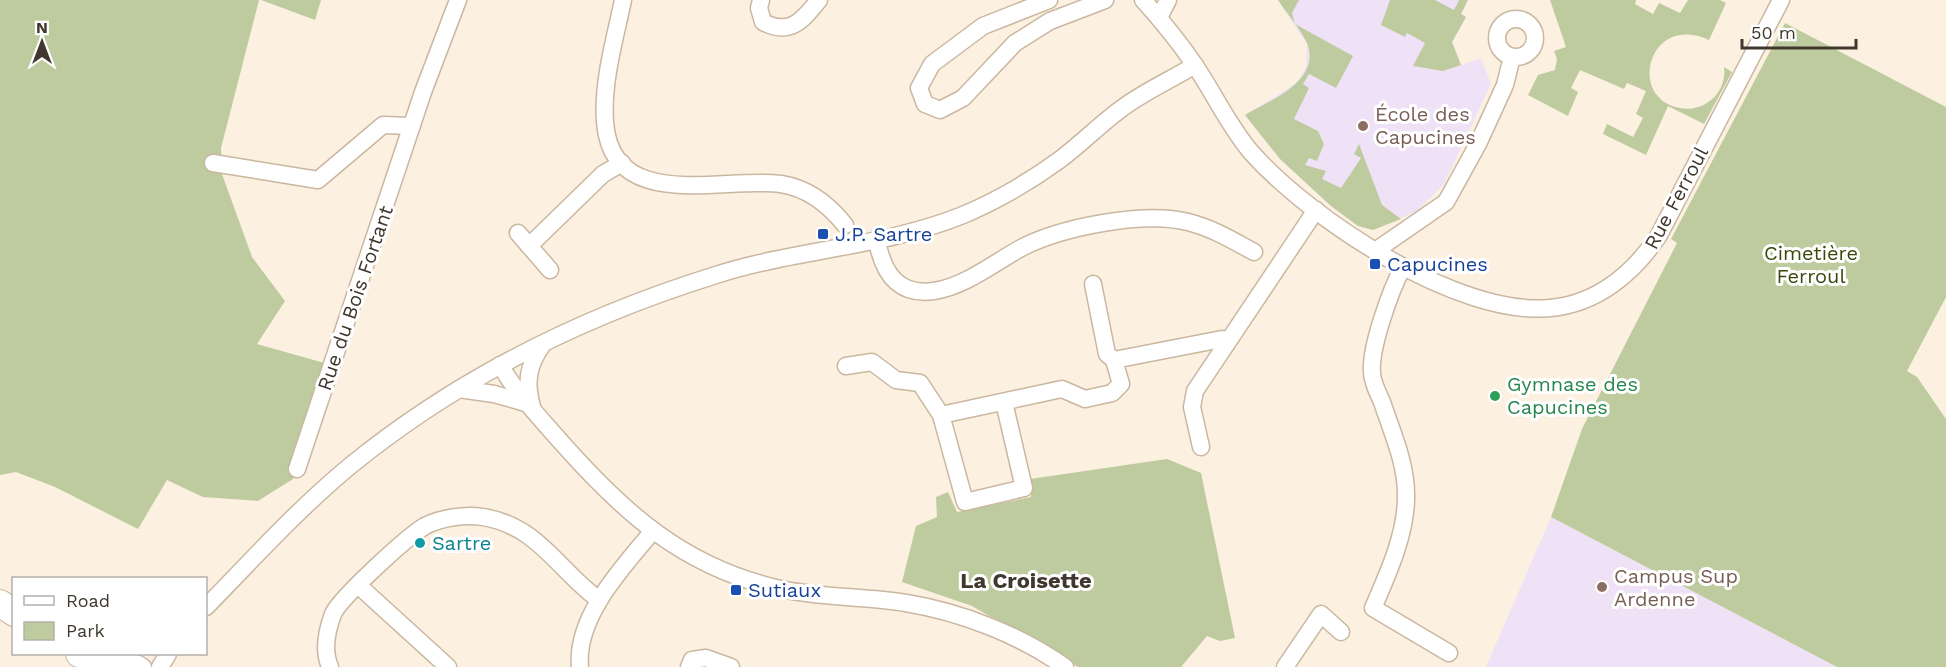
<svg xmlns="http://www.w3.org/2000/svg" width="1946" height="667" font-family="'Work Sans',sans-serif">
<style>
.education{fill:#efe2f6}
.green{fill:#becb9f}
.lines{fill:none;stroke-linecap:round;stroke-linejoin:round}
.minor-casing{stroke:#cab7a0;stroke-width:19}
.highway-casing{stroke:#cab7a0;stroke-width:28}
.minor{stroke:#fff;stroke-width:16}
.highway{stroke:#fff;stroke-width:26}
.education-dot{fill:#8d6e63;stroke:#fff;stroke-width:2}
.transit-dot{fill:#1a4fb4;stroke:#fff;stroke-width:2}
.leisure-dot{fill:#2e9e5b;stroke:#fff;stroke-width:2}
.culture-dot{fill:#0f9aa8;stroke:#fff;stroke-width:2}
.labels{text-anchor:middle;stroke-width:6;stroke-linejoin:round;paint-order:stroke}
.education-label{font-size:20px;fill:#785e54;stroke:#fff;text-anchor:start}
.street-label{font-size:20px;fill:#40382e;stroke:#fff}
.transit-label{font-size:20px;fill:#164399;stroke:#fff;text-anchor:start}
.park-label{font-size:20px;fill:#3a470a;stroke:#fff}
.leisure-label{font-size:20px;fill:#27864d;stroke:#fff;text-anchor:start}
.culture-label{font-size:20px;fill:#0d838f;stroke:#fff;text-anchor:start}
.quarter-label{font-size:22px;font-weight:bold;fill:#40382e;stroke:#fff}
</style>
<rect width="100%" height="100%" fill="#fcf0e1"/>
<!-- education -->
<g class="education">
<polygon points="1278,0 1468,0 1461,14 1466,17 1452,43 1461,65 1481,58 1491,84 1444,184 1417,211 1373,230 1358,226 1333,208 1280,159 1245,115 1297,83 1306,67 1307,44"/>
<polygon points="1551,517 1837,667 1486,667"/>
</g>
<!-- green -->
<g class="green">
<polygon points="0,0 259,0 221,148 222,174 252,257 285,301 257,344 335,366 293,479 258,501 203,497 167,480 138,529 55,487 16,472 0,475"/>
<polygon points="261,0 321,0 315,20"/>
<path d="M1278,0H1299L1292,13L1295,24L1353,56L1336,88L1309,74L1303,84L1309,88L1294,119L1318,131L1324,144L1317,161L1309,158L1305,165L1326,171L1322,179L1341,188L1361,158L1354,154L1359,144L1382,205L1401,219L1373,230L1358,226L1331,206L1280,159L1245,115C1269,101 1322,81 1307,43C1300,28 1287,14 1278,0Z"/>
<polygon points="1390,0 1435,0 1454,10 1459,0 1468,0 1461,14 1466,17 1452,42 1461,65 1443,71 1413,66 1425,43 1407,33 1405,37 1381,25"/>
<path d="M1550,0H1636L1635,4L1653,14L1659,3L1680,13L1688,0H1720L1726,3L1709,40C1649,12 1626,98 1680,108C1689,110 1699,108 1707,103C1719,96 1726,81 1724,67L1732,72L1704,124L1668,106L1646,155L1603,134L1607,124L1633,137L1643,118L1636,114L1646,91L1627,83L1624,89L1580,70L1571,88L1578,92L1568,116L1528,95L1538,75L1555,70L1557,59L1554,51L1566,47Z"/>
<polygon points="1785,23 1946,107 1946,297 1907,371 1917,377 1946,419 1946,667 1837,667 1551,517 1582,429 1677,243 1671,239"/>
<polygon points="1167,459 1201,473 1235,638 1220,641 1207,636 1181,667 1078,667 972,606 902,582 916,526 937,517 936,497 948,492 957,512 1031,497 1030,479"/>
</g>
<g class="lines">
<defs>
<g id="minor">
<path d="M623,0C615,39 602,82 605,122C612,214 723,176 781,184C807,188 829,205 845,225"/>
<path d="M761,0L759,8L763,22C790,36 802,21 819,0"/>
<polyline points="1049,0 983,26 932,64 919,88 925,104 940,110 963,98 1015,43 1050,21 1105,0"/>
<path d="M1143,0C1161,20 1179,42 1194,64C1214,93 1228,125 1251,152C1310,219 1458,317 1550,308C1597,304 1634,273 1659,235L1781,0"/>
<polyline points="1159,18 1168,0"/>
<circle cx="1516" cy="38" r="19"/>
<polyline points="213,163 318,180 383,125 412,126"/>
<polyline points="518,233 550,270"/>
<path d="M877,241C883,272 897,296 934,291C966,286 995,262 1023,247C1063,227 1143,211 1188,222C1212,228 1232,240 1254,252"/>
<polyline points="529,246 603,174 622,163"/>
<polyline points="1375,251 1446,202 1478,144 1505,85 1512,57"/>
<path d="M1403,267C1391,289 1370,347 1372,372C1372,382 1378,393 1382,402C1392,432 1406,463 1406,494C1407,532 1388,574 1373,608L1449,653"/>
<polyline points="1093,284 1107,354 1114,360"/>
<path d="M500,365C517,394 540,418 562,443C624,513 683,566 776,588C818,598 863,596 906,603C961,612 1020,635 1065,667"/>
<polyline points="846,366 872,362 896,380 920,383 941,415 965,502 1024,488 1004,402"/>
<polyline points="459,389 494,394 526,403"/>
<path d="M533,410C525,384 527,366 543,344"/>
<polyline points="941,415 1062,389 1085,399 1112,393 1121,384 1114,360 1222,339 1227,340"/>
<polyline points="1201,447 1192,407 1195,391 1316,210"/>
<polyline points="297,469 423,92 458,0"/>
<polyline points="359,586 448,667"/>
<path d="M206,607C253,559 298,509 350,466C458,378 584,316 716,275C797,249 884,247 963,215C996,201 1029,182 1058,161C1080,145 1099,125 1121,109C1143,92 1171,80 1195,65"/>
<path d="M105,666C118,657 130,658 143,667"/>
<polyline points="160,667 168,654"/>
<path d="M330,667C323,651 327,630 333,614C340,598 408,536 425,526C440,518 465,514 483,517C538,526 557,569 599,600"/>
<path d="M580,667C575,617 623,567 652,532"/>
<polyline points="689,667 692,660 706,658 731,667"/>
<polyline points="1285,667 1321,614 1341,632"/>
</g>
<g id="highway">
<polyline points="0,603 14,613"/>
<polyline points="79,654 114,661"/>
</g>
</defs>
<!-- minor casing -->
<use href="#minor" class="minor-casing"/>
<!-- highway casing -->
<use href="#highway" class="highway-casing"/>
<!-- minor -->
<use href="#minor" class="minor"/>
<!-- highway -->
<use href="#highway" class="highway"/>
</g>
<!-- markers -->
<g class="education-dot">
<circle cx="1363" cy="126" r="6"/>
<circle cx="1602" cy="587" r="6"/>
</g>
<g class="transit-dot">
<rect x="817" y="228" width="12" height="12" rx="3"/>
<rect x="1369" y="258" width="12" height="12" rx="3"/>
<rect x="730" y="584" width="12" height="12" rx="3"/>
</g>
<circle class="leisure-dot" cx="1495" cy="396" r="6"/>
<circle class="culture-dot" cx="420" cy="543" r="6"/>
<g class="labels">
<!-- education labels -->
<g class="education-label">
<text x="1375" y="121">École des<tspan x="1375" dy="23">Capucines</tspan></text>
<text x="1614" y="583">Campus Sup<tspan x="1614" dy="23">Ardenne</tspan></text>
</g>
<!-- street labels -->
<g class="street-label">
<text transform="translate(1676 198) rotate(-62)" y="7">Rue Ferroul</text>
<text transform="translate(355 298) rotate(-71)" y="7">Rue du Bois Fortant</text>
</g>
<!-- transit labels -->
<g class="transit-label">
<text x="835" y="241">J.P. Sartre</text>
<text x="1387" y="271">Capucines</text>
<text x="748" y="597">Sutiaux</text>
</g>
<!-- park labels -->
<g class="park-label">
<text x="1811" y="260">Cimetière<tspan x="1811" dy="23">Ferroul</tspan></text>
</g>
<!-- leisure labels -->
<g class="leisure-label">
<text x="1507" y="391">Gymnase des<tspan x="1507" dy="23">Capucines</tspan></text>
</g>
<!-- culture labels -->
<g class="culture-label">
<text x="432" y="550">Sartre</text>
</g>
<!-- quarter labels -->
<g class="quarter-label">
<text x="1026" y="588">La Croisette</text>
</g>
</g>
<!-- legend -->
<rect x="12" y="577" width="195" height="78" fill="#ffffff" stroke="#b3afab" stroke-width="1.5"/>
<rect x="24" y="596" width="30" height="9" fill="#ffffff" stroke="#b3afab" stroke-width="1.5"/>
<text x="66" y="607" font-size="18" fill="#40382e">Road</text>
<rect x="24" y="622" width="30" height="18" fill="#becb9f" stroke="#b3afab" stroke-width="1.5"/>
<text x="66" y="637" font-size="18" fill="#40382e">Park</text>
<!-- north arrow -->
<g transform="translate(42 42)" stroke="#ffffff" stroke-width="4.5" paint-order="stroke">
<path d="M0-4.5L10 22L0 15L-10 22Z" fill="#40382e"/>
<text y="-9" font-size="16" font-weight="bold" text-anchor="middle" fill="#40382e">N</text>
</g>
<!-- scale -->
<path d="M1742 39v9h114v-9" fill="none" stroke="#40382e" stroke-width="3"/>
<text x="1751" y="39" font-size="18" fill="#40382e" stroke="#ffffff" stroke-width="4.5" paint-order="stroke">50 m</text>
</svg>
